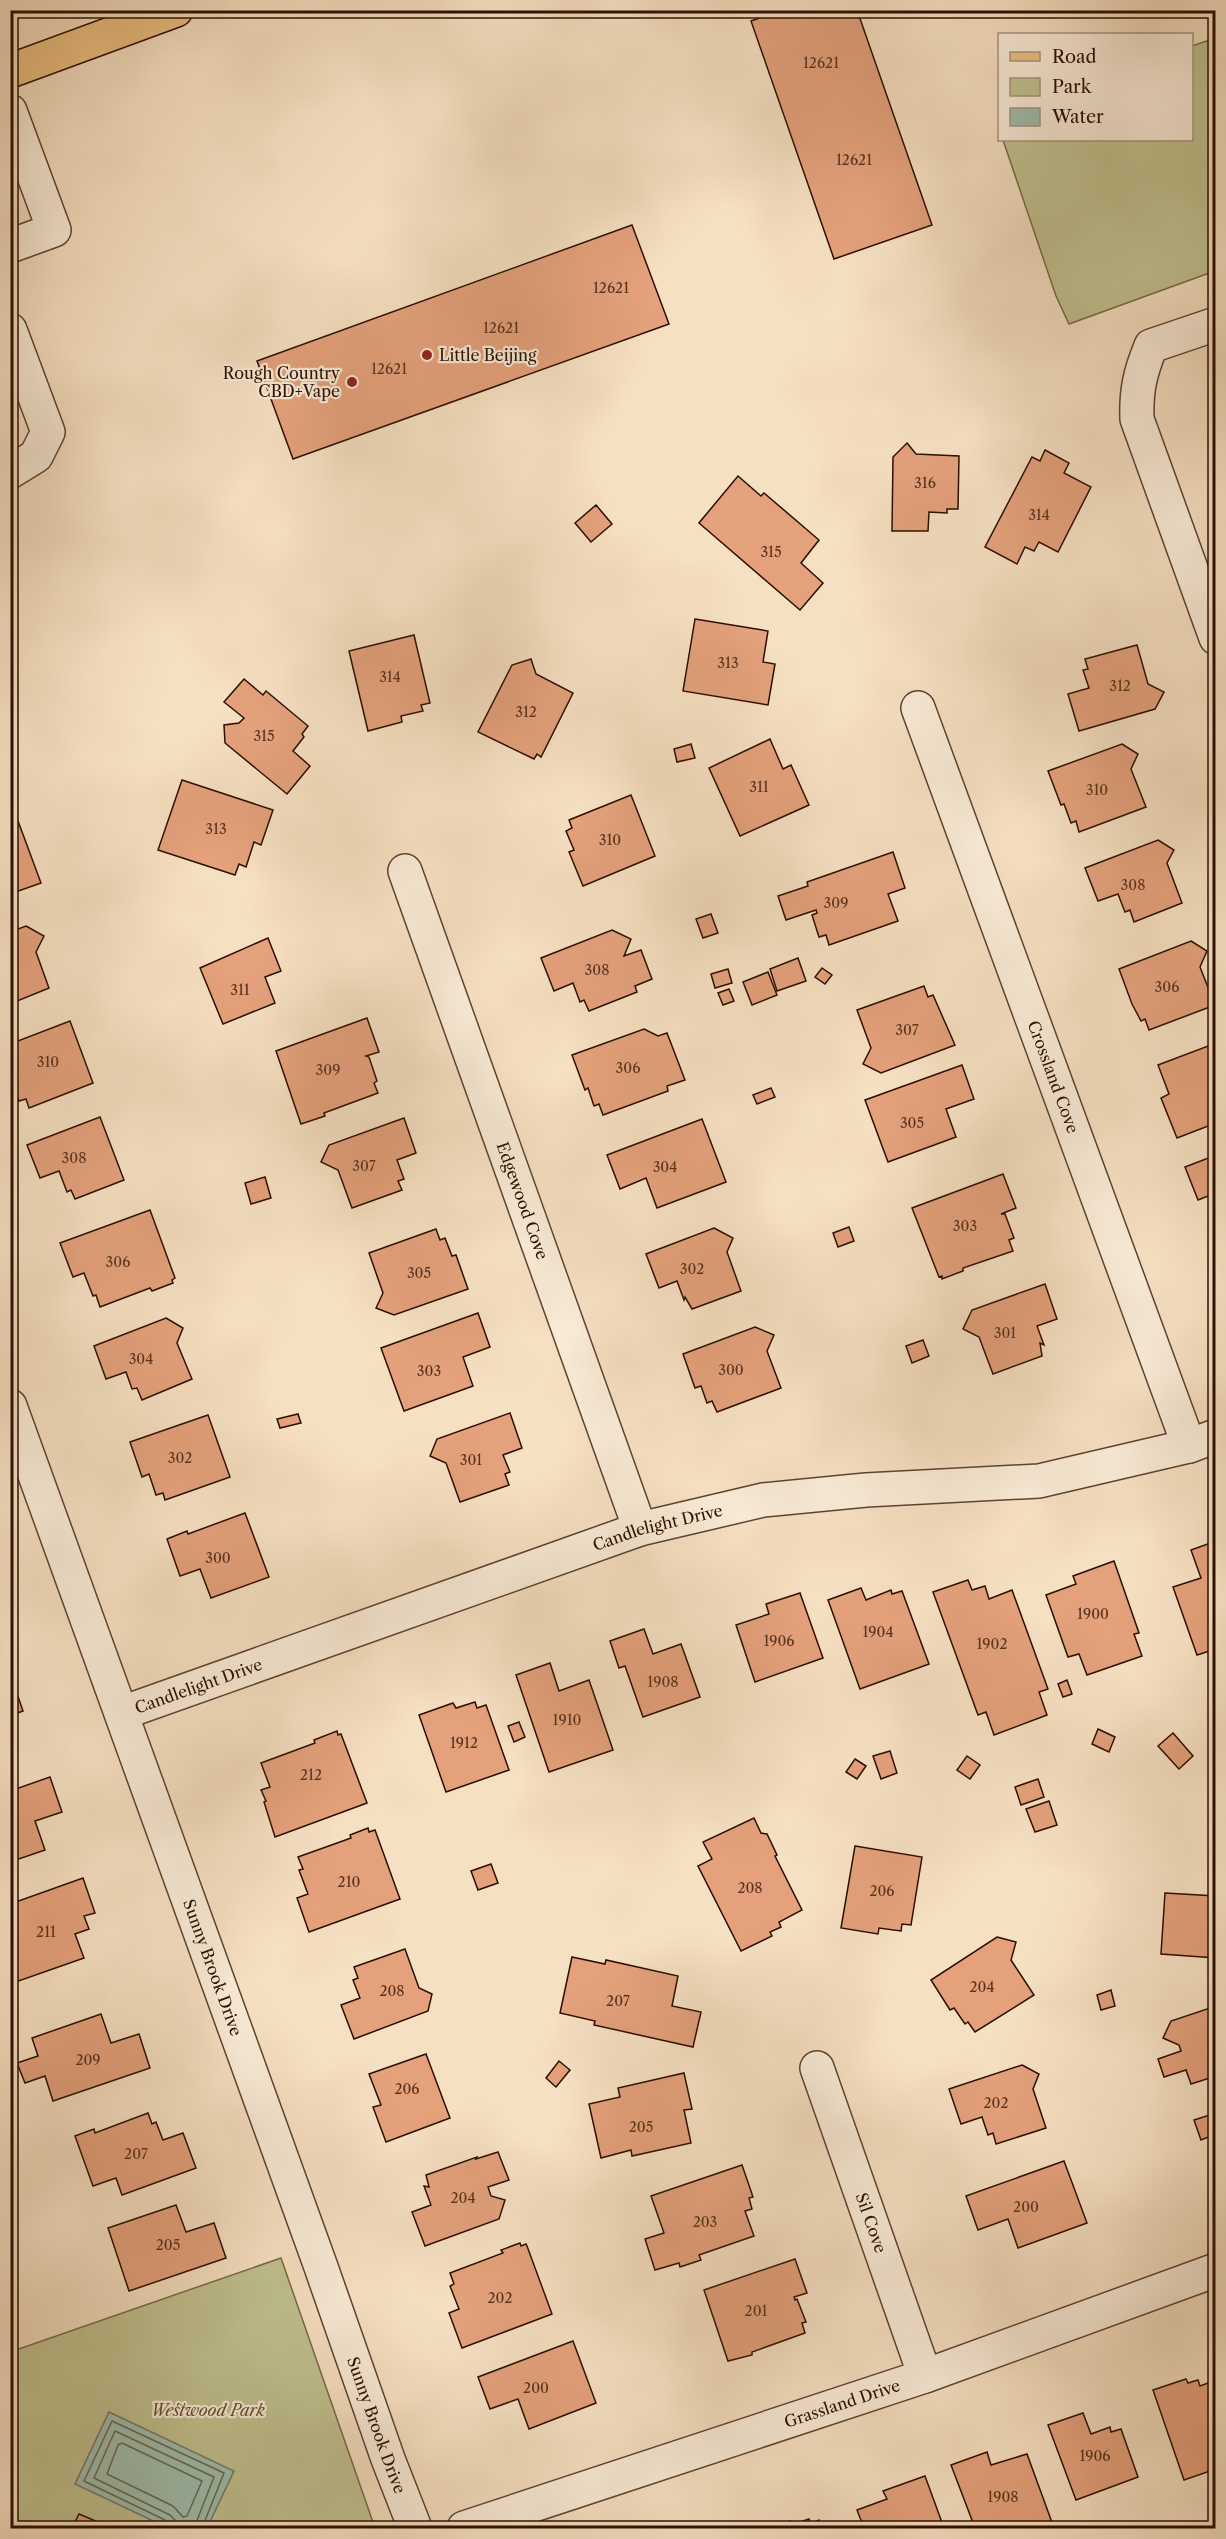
<svg xmlns="http://www.w3.org/2000/svg" width="1226" height="2539" font-family="'Libre Caslon Text',serif">
<style>
.green{fill:#c0c190;stroke:#766848;stroke-width:1.5}
.water{fill:#9ebead;stroke:#707868;stroke-width:1.5}
.lines{fill:none;stroke-linecap:round;stroke-linejoin:round}
.shore{stroke:#646656;stroke-width:1.5}
.building{fill:#e4a17c;stroke:#2b0e00;stroke-width:1.5}
.minor-casing{stroke:#5e4230;stroke-width:36}
.major-casing{stroke:#2b0e00;stroke-width:36}
.minor{stroke:#f9ebd7;stroke-width:33}
.major{stroke:#ebc081;stroke-width:33}
.poi-dot{fill:#8f2418;stroke:#f9ebd7;stroke-width:2}
.labels{text-anchor:middle;stroke-width:4.5;stroke-linejoin:round;paint-order:stroke}
.number-label{font-size:14px;fill:#59331f}
.poi-label{font-size:16px;fill:#2b0e00;stroke:#f9ebd7;text-anchor:start}
.street-label{font-size:16px;fill:#2b0e00;stroke:#f9ebd7}
.park-label{font-size:16px;font-style:italic;fill:#5f4d32;stroke:#f9ebd7}
</style>
<rect width="100%" height="100%" fill="#f6e0c2"/>
<filter id="stains"><feTurbulence type="fractalNoise" baseFrequency=".00333" numOctaves="4"/><feColorMatrix values="0 0 0 0 .2 0 0 0 0 .09 0 0 0 0 .02 0 0 0 .5 -.17"/></filter>
<radialGradient id="worn" r=".72"><stop offset=".6" stop-color="#630" stop-opacity="0"/><stop offset="1" stop-color="#630" stop-opacity=".3"/></radialGradient>
<!-- green -->
<g class="green">
<polygon points="1215,38 1215,271 1069,324 1056,296 1003,140 1192,140 1192,46"/>
<polygon points="281,2258 375,2528 11,2528 10,2352"/>
</g>
<!-- water -->
<polygon class="water" points="109,2412 234,2471 207,2528 168,2528 75,2484"/>
<g class="lines">
<!-- shore -->
<g class="shore">
<polygon points="122,2443 202,2481 187,2516 183,2517 173,2506 107,2474 118,2445"/>
<polyline points="169,2528 165,2520 84,2481 112,2421 224,2473 202,2528"/>
<polyline points="176,2528 175,2520 170,2515 94,2478 115,2431 214,2477 194,2528"/>
</g>
</g>
<!-- building -->
<g class="building">
<polygon points="782,10 857,10 932,225 834,259 751,21"/>
<polygon points="632,225 669,324 293,459 257,361"/>
<polygon points="907,443 916,454 959,456 958,509 947,509 947,513 929,512 928,531 892,531 893,457"/>
<polygon points="1045,450 1069,463 1064,473 1091,487 1058,552 1039,542 1034,551 1025,547 1017,564 985,547 1032,457 1040,461"/>
<polygon points="738,476 761,496 764,493 819,540 801,563 823,583 800,610 699,523"/>
<polygon points="596,505 612,524 591,542 575,523"/>
<polygon points="695,619 768,631 763,662 775,664 768,705 683,691"/>
<polygon points="414,635 430,703 421,705 423,711 401,716 402,722 368,731 349,651"/>
<polygon points="1137,645 1148,684 1164,692 1155,709 1079,731 1068,694 1089,688 1083,670 1088,669 1085,659"/>
<polygon points="531,659 536,674 573,693 541,757 537,754 534,759 478,732 512,665"/>
<polygon points="244,679 263,695 266,691 308,726 302,734 304,737 293,751 310,766 287,794 225,743 224,725 239,723 244,718 224,702"/>
<polygon points="770,739 783,769 791,765 809,805 740,836 709,768"/>
<polygon points="691,744 695,758 677,762 674,749"/>
<polygon points="1122,744 1138,754 1131,769 1146,807 1079,832 1076,821 1071,823 1064,804 1061,805 1048,771"/>
<polygon points="182,780 273,810 261,845 254,842 246,867 239,864 235,875 158,850"/>
<polygon points="631,795 655,856 583,886 569,852 574,850 566,831 572,828 569,820"/>
<polygon points="18,821 41,883 10,894 10,824"/>
<polygon points="1158,840 1174,850 1167,863 1182,903 1134,922 1130,910 1125,912 1118,894 1098,901 1085,868"/>
<polygon points="893,852 905,888 888,894 898,921 829,945 826,935 819,937 812,915 817,913 816,910 786,920 778,896 808,886 807,882"/>
<polygon points="711,914 718,933 703,938 696,919"/>
<polygon points="26,926 44,936 36,952 49,988 10,1004 10,932"/>
<polygon points="612,930 631,939 624,956 641,950 652,979 635,986 637,992 589,1011 584,1000 580,1002 573,983 554,991 541,958"/>
<polygon points="268,938 281,971 265,977 275,1003 223,1024 200,968"/>
<polygon points="1191,941 1207,951 1200,967 1215,1005 1149,1030 1145,1019 1141,1021 1132,1004 1119,969"/>
<polygon points="798,958 806,981 777,991 770,969"/>
<polygon points="822,968 832,975 825,984 815,977"/>
<polygon points="728,969 732,983 715,988 711,974"/>
<polygon points="768,972 777,995 752,1005 743,982"/>
<polygon points="924,986 928,997 933,995 955,1045 881,1073 863,1064 871,1048 857,1010"/>
<polygon points="729,989 734,1001 723,1005 718,993"/>
<polygon points="367,1018 379,1052 366,1056 369,1057 377,1081 374,1083 378,1093 324,1113 325,1116 301,1124 276,1051"/>
<polygon points="70,1021 93,1083 29,1108 26,1099 19,1101 10,1080 10,1044"/>
<polygon points="644,1029 658,1036 667,1033 685,1080 667,1086 668,1091 603,1115 599,1104 594,1106 588,1088 585,1090 572,1055"/>
<polygon points="1216,1043 1216,1123 1177,1138 1161,1098 1169,1094 1158,1065"/>
<polygon points="962,1065 974,1099 946,1109 956,1137 888,1162 865,1100"/>
<polygon points="771,1088 775,1097 757,1104 753,1095"/>
<polygon points="100,1117 124,1180 75,1199 71,1190 67,1192 59,1171 40,1178 27,1145"/>
<polygon points="404,1118 416,1153 397,1160 404,1179 398,1181 402,1190 352,1208 338,1170 321,1162 329,1145"/>
<polygon points="702,1119 726,1182 657,1208 646,1178 620,1189 607,1155"/>
<polygon points="1216,1155 1216,1193 1198,1200 1185,1167"/>
<polygon points="1003,1174 1016,1208 1001,1214 1005,1214 1014,1238 1009,1240 1013,1251 963,1268 963,1271 942,1279 942,1276 939,1277 912,1208"/>
<polygon points="265,1177 271,1198 251,1204 245,1183"/>
<polygon points="150,1210 175,1278 172,1280 173,1283 152,1291 150,1288 100,1307 96,1295 93,1296 84,1273 73,1277 60,1243"/>
<polygon points="849,1227 854,1241 838,1247 833,1233"/>
<polygon points="714,1228 733,1238 727,1252 741,1291 692,1309 685,1297 684,1300 677,1281 659,1288 646,1254"/>
<polygon points="436,1229 440,1240 445,1238 452,1256 456,1255 468,1289 394,1315 376,1308 383,1293 369,1253"/>
<polygon points="1045,1284 1057,1319 1037,1326 1044,1345 1040,1343 1042,1356 993,1374 979,1337 963,1329 972,1310"/>
<polygon points="478,1313 490,1347 463,1357 473,1386 404,1411 381,1348"/>
<polygon points="166,1318 183,1328 177,1343 192,1379 142,1400 137,1388 132,1389 126,1372 106,1379 94,1346"/>
<polygon points="755,1327 774,1335 767,1351 781,1388 717,1412 712,1401 707,1403 701,1386 695,1388 683,1354"/>
<polygon points="923,1340 929,1356 912,1363 906,1346"/>
<polygon points="510,1413 522,1448 503,1455 510,1472 505,1474 509,1485 460,1502 446,1463 430,1456 437,1439"/>
<polygon points="298,1414 301,1423 280,1428 277,1419"/>
<polygon points="208,1415 230,1477 165,1500 163,1493 156,1495 149,1474 142,1477 130,1442"/>
<polygon points="245,1513 269,1577 211,1598 200,1569 180,1576 167,1539 187,1531 188,1534"/>
<polygon points="1216,1541 1216,1649 1197,1655 1173,1587 1201,1578 1191,1550"/>
<polygon points="1114,1561 1139,1633 1134,1634 1142,1656 1087,1675 1079,1654 1068,1657 1046,1595 1076,1584 1073,1576"/>
<polygon points="968,1580 972,1590 985,1586 989,1599 1012,1590 1048,1689 1039,1692 1047,1715 994,1735 986,1712 978,1715 933,1592"/>
<polygon points="861,1588 866,1600 891,1590 892,1594 902,1591 929,1664 860,1689 828,1600"/>
<polygon points="800,1593 823,1658 755,1682 736,1625 769,1614 766,1604"/>
<polygon points="644,1629 653,1654 681,1644 700,1697 643,1717 625,1666 619,1668 610,1641"/>
<polygon points="550,1663 559,1691 589,1680 613,1750 549,1772 516,1675"/>
<polygon points="11,1676 23,1711 12,1715 16,1728 10,1730"/>
<polygon points="1067,1680 1072,1694 1063,1697 1058,1684"/>
<polygon points="475,1702 477,1708 486,1705 509,1770 446,1792 419,1715 453,1703 456,1708"/>
<polygon points="519,1722 525,1737 514,1742 508,1726"/>
<polygon points="1098,1729 1115,1737 1109,1752 1092,1744"/>
<polygon points="337,1731 338,1735 341,1734 367,1803 275,1837 264,1802 266,1801 261,1790 270,1787 261,1763 315,1743 314,1740"/>
<polygon points="1173,1733 1193,1756 1179,1769 1158,1746"/>
<polygon points="890,1751 897,1773 881,1779 873,1756"/>
<polygon points="967,1756 980,1765 970,1779 957,1770"/>
<polygon points="855,1759 866,1766 857,1779 846,1772"/>
<polygon points="50,1777 62,1812 35,1821 45,1850 10,1862 10,1791"/>
<polygon points="1038,1779 1044,1797 1021,1805 1015,1787"/>
<polygon points="1049,1801 1057,1825 1035,1832 1026,1809"/>
<polygon points="754,1818 761,1833 767,1834 777,1855 775,1856 802,1910 779,1922 781,1927 770,1932 772,1936 741,1951 698,1866 712,1859 703,1842"/>
<polygon points="368,1828 369,1832 375,1830 400,1899 309,1932 297,1898 308,1894 299,1870 303,1869 298,1857 351,1838 350,1835"/>
<polygon points="855,1846 922,1857 911,1925 902,1924 901,1931 879,1928 878,1934 841,1928"/>
<polygon points="491,1864 498,1883 478,1890 471,1871"/>
<polygon points="83,1878 95,1913 84,1916 89,1929 75,1934 84,1958 10,1984 10,1904"/>
<polygon points="1165,1893 1216,1896 1216,1958 1161,1954"/>
<polygon points="997,1937 1016,1942 1011,1960 1034,1995 975,2032 968,2022 965,2024 954,2008 950,2010 931,1980"/>
<polygon points="405,1949 419,1988 432,1994 428,2011 354,2039 341,2005 360,1998 353,1980 358,1978 354,1967"/>
<polygon points="572,1957 605,1964 606,1960 678,1976 672,2006 701,2012 693,2047 594,2025 595,2021 560,2013"/>
<polygon points="1111,1990 1115,2006 1101,2010 1097,1995"/>
<polygon points="1216,2006 1216,2076 1191,2084 1186,2070 1164,2077 1158,2059 1181,2051 1179,2045 1163,2038 1171,2021"/>
<polygon points="101,2014 111,2043 139,2034 150,2068 53,2101 45,2076 25,2083 17,2063 38,2056 32,2038"/>
<polygon points="426,2054 450,2118 386,2142 373,2107 381,2105 369,2074"/>
<polygon points="559,2061 570,2070 556,2087 546,2078"/>
<polygon points="1022,2065 1039,2074 1033,2089 1046,2128 996,2144 993,2133 988,2135 982,2117 961,2124 949,2089"/>
<polygon points="684,2073 692,2109 684,2110 691,2143 632,2156 631,2150 601,2158 589,2104 620,2097 618,2088"/>
<polygon points="148,2113 152,2124 156,2122 163,2140 183,2133 196,2168 122,2195 116,2178 93,2186 75,2136 94,2129 95,2133"/>
<polygon points="1216,2113 1216,2134 1201,2140 1194,2120"/>
<polygon points="498,2152 509,2180 488,2187 491,2196 505,2200 499,2219 425,2246 412,2212 431,2205 424,2186 429,2187 426,2175 477,2157 476,2159"/>
<polygon points="1064,2161 1087,2223 1018,2248 1008,2219 978,2230 966,2196"/>
<polygon points="742,2165 753,2197 749,2198 752,2209 745,2211 754,2236 699,2255 701,2260 680,2267 679,2263 655,2270 645,2239 664,2233 651,2196"/>
<polygon points="176,2205 186,2232 214,2223 226,2258 129,2291 108,2228"/>
<polygon points="520,2243 521,2246 526,2244 527,2246 552,2314 462,2348 449,2313 459,2309 450,2286 454,2284 450,2273 503,2253 501,2250"/>
<polygon points="795,2259 807,2293 794,2297 795,2300 797,2299 806,2322 802,2323 805,2333 752,2352 752,2355 728,2361 704,2290"/>
<polygon points="573,2341 596,2403 529,2429 518,2399 490,2409 478,2377"/>
<polygon points="1186,2379 1188,2383 1198,2380 1200,2386 1216,2380 1216,2469 1184,2480 1153,2390"/>
<polygon points="1083,2413 1091,2434 1110,2427 1111,2432 1121,2429 1138,2477 1076,2500 1048,2425"/>
<polygon points="987,2452 991,2465 1027,2454 1054,2528 975,2528 951,2465"/>
<polygon points="925,2476 944,2528 864,2528 857,2510 887,2499 883,2491"/>
<polygon points="79,2514 112,2528 72,2528"/>
<polygon points="809,2519 811,2524 819,2520 822,2528 769,2528 790,2521 791,2525"/>
</g>
<g class="lines">
<defs>
<g id="minor">
<polyline points="10,111 54,230 10,246"/>
<path d="M1216,324L1151,346C1140,373 1136,390 1137,419L1216,638"/>
<polyline points="10,330 48,432 36,456 10,472"/>
<path id="s1" d="M918,708L1189,1446"/>
<path id="s2" d="M405,871L640,1529"/>
<path id="s3" d="M10,1406L321,2267L388,2459L415,2528"/>
<path id="s4" d="M122,1713L640,1529L763,1500L866,1490L1039,1481L1189,1446L1216,1436"/>
<path id="s5" d="M817,2068L925,2376"/>
<path id="s6" d="M464,2528L925,2376L1216,2270"/>
</g>
<polyline id="major" points="10,71 176,10"/>
</defs>
<!-- minor casing -->
<use href="#minor" class="minor-casing"/>
<!-- major casing -->
<use href="#major" class="major-casing"/>
<!-- minor -->
<use href="#minor" class="minor"/>
<!-- major -->
<use href="#major" class="major"/>
</g>
<!-- markers -->
<g class="poi-dot">
<circle cx="427" cy="355" r="6"/>
<circle cx="352" cy="382" r="6"/>
</g>
<g class="labels">
<!-- number labels -->
<g class="number-label">
<text x="821" y="68">12621</text>
<text x="854" y="165">12621</text>
<text x="611" y="293">12621</text>
<text x="501" y="333">12621</text>
<text x="389" y="374">12621</text>
<text x="925" y="488">316</text>
<text x="1039" y="520">314</text>
<text x="771" y="557">315</text>
<text x="728" y="668">313</text>
<text x="390" y="682">314</text>
<text x="1120" y="691">312</text>
<text x="526" y="717">312</text>
<text x="264" y="741">315</text>
<text x="759" y="792">311</text>
<text x="1097" y="795">310</text>
<text x="216" y="834">313</text>
<text x="610" y="845">310</text>
<text x="1133" y="890">308</text>
<text x="836" y="908">309</text>
<text x="597" y="975">308</text>
<text x="1167" y="992">306</text>
<text x="240" y="995">311</text>
<text x="907" y="1035">307</text>
<text x="48" y="1067">310</text>
<text x="628" y="1073">306</text>
<text x="328" y="1075">309</text>
<text x="912" y="1128">305</text>
<text x="74" y="1163">308</text>
<text x="364" y="1171">307</text>
<text x="665" y="1172">304</text>
<text x="965" y="1231">303</text>
<text x="118" y="1267">306</text>
<text x="692" y="1274">302</text>
<text x="419" y="1278">305</text>
<text x="1005" y="1338">301</text>
<text x="141" y="1364">304</text>
<text x="731" y="1375">300</text>
<text x="429" y="1376">303</text>
<text x="180" y="1463">302</text>
<text x="471" y="1465">301</text>
<text x="218" y="1563">300</text>
<text x="1093" y="1619">1900</text>
<text x="878" y="1637">1904</text>
<text x="779" y="1646">1906</text>
<text x="992" y="1649">1902</text>
<text x="663" y="1687">1908</text>
<text x="567" y="1725">1910</text>
<text x="464" y="1748">1912</text>
<text x="311" y="1780">212</text>
<text x="349" y="1887">210</text>
<text x="750" y="1893">208</text>
<text x="882" y="1896">206</text>
<text x="46" y="1937">211</text>
<text x="982" y="1992">204</text>
<text x="392" y="1996">208</text>
<text x="618" y="2006">207</text>
<text x="88" y="2065">209</text>
<text x="407" y="2094">206</text>
<text x="996" y="2108">202</text>
<text x="641" y="2132">205</text>
<text x="136" y="2159">207</text>
<text x="463" y="2203">204</text>
<text x="1026" y="2212">200</text>
<text x="705" y="2227">203</text>
<text x="168" y="2250">205</text>
<text x="500" y="2303">202</text>
<text x="756" y="2316">201</text>
<text x="536" y="2393">200</text>
<text x="1095" y="2461">1906</text>
<text x="1003" y="2502">1908</text>
</g>
<!-- poi labels -->
<g class="poi-label">
<text x="439" y="361">Little Beijing</text>
<text x="340" y="379" text-anchor="end">Rough Country<tspan x="340" dy="18">CBD+Vape</tspan></text>
</g>
<!-- street labels -->
<g class="street-label">
<text dy="6" stroke="none"><textPath href="#s1" startOffset="393">Crossland Cove</textPath></text>
<text dy="6" stroke="none"><textPath href="#s2" startOffset="350">Edgewood Cove</textPath></text>
<text dy="6" stroke="none"><textPath href="#s4" startOffset="567">Candlelight Drive</textPath></text>
<text dy="6" stroke="none"><textPath href="#s4" startOffset="81">Candlelight Drive</textPath></text>
<text dy="6" stroke="none"><textPath href="#s3" startOffset="597">Sunny Brook Drive</textPath></text>
<text dy="6" stroke="none"><textPath href="#s5" startOffset="164">Sil Cove</textPath></text>
<text dy="6" stroke="none"><textPath href="#s6" startOffset="398">Grassland Drive</textPath></text>
<text dy="6" stroke="none"><textPath href="#s3" startOffset="1083">Sunny Brook Drive</textPath></text>
</g>
<!-- park labels -->
<g class="park-label">
<text x="208" y="2416">Westwood Park</text>
</g>
</g>
<!-- margin -->
<rect width="1226" height="2539" fill="none" stroke="#f6e0c2" stroke-width="36"/>
<rect x="12" y="12" width="1202" height="2515" fill="none" stroke="#2b0e00" stroke-width="3"/>
<rect x="18" y="18" width="1190" height="2503" fill="none" stroke="#2b0e00" stroke-width="1.5"/>
<!-- legend -->
<rect x="998" y="33" width="195" height="108" fill="#f9ebd7" stroke="#a79381" stroke-width="1.5"/>
<rect x="1010" y="52" width="30" height="9" fill="#ebc081" stroke="#a79381" stroke-width="1.5"/>
<text x="1052" y="63" font-size="18" fill="#2b0e00">Road</text>
<rect x="1010" y="78" width="30" height="18" fill="#c0c190" stroke="#a79381" stroke-width="1.5"/>
<text x="1052" y="93" font-size="18" fill="#2b0e00">Park</text>
<rect x="1010" y="108" width="30" height="18" fill="#9ebead" stroke="#a79381" stroke-width="1.5"/>
<text x="1052" y="123" font-size="18" fill="#2b0e00">Water</text>
<rect width="100%" height="100%" filter="url(#stains)"/>
<rect width="100%" height="100%" fill="url(#worn)"/>
</svg>
